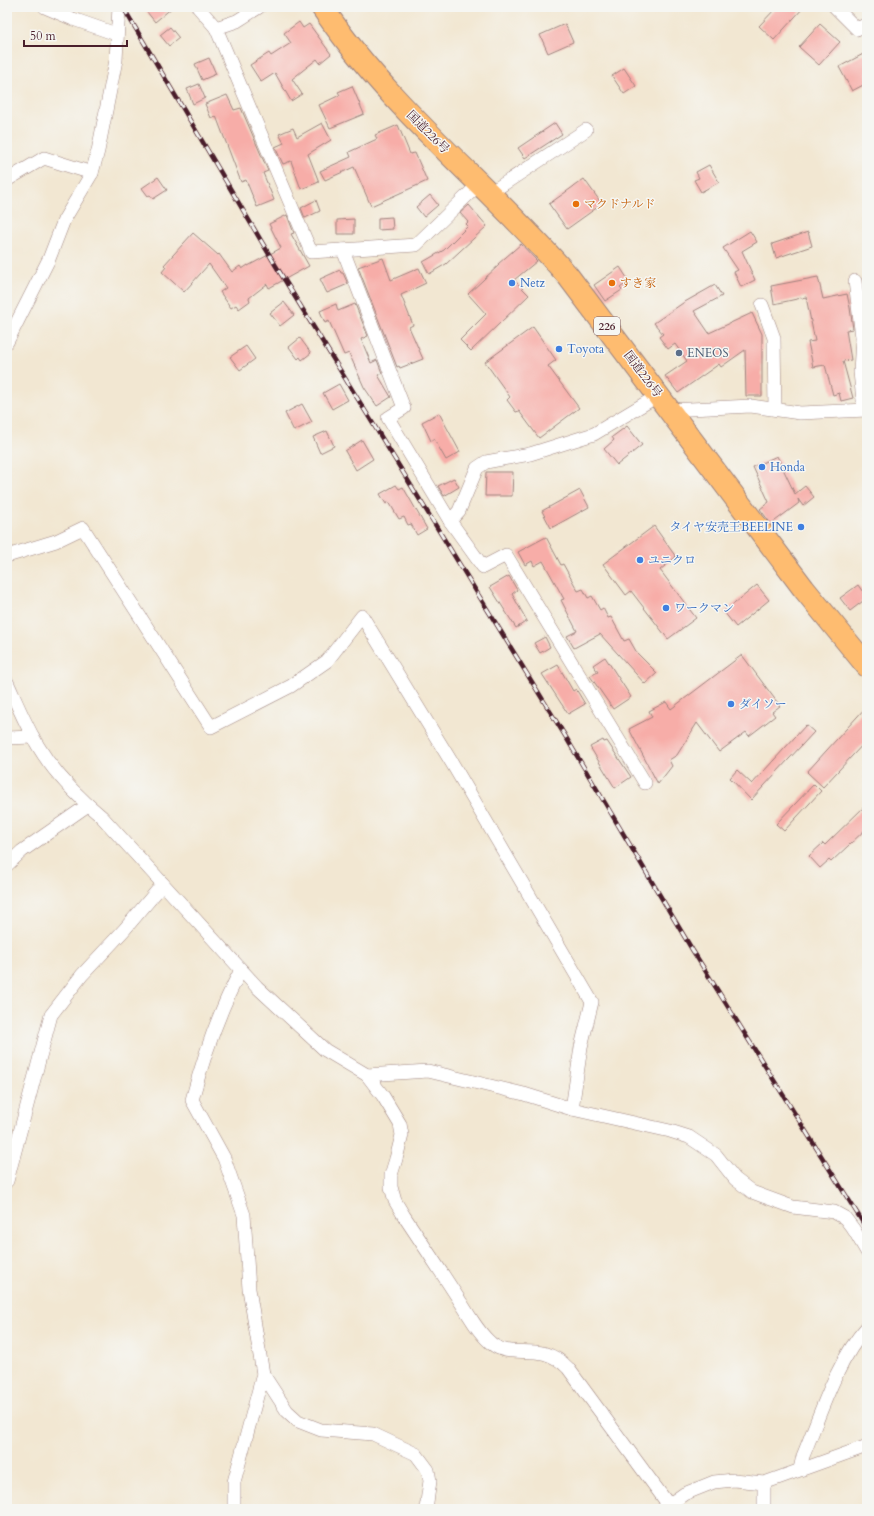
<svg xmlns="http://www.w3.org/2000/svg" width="874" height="1516" font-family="Cardo,'Noto Serif JP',serif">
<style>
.building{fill:#f7ada8}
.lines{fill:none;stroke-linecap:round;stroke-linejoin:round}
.minor-casing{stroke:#9e837e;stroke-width:14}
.trunk-casing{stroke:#9e837e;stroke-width:24}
.minor{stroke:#fff;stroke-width:13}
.trunk{stroke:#febc70;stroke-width:22}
.rail-casing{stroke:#4a1f2b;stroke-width:4.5}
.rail{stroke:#f6f6f2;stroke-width:3;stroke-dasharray:9;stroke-linecap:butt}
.food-dot{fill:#e8710a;stroke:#f6f6f2;stroke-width:1.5}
.shop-dot{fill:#3f7fe0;stroke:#f6f6f2;stroke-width:1.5}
.service-dot{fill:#5c6f8a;stroke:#f6f6f2;stroke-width:1.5}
.labels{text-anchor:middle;stroke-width:3;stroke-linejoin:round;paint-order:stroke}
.shield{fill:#f6f6f2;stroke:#7e6067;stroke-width:1}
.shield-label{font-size:11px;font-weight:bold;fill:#4a1f2b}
.street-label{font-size:12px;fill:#4a1f2b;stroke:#f6f6f2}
.food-label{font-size:12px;fill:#c56008;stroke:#f6f6f2;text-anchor:start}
.shop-label{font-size:12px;fill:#366cbe;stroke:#f6f6f2;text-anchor:start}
.service-label{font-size:12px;fill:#4e5e75;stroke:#f6f6f2;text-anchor:start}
</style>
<rect width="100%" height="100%" fill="#f6f6f2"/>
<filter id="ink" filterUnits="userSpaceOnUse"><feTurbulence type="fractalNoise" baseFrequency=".025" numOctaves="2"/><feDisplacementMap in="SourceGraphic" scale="8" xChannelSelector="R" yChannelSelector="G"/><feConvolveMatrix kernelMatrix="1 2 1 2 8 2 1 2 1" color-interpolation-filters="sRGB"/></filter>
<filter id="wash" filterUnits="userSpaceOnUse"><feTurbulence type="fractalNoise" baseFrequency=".012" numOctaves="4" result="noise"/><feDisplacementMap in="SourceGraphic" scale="16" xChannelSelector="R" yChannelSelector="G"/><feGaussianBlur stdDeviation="0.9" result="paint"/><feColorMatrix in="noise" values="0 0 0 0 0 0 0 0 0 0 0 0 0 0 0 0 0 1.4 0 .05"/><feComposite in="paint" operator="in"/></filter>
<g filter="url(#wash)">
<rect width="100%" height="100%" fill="#f2e7d2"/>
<g id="blocks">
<!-- building -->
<g class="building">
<polygon points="143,7 173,7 155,22"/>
<polygon points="777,7 804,7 774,40 759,26"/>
<polygon points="299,22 303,28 309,24 331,54 320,63 317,59 292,79 302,94 291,101 275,73 261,82 250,65 269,53 271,56 291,43 284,33"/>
<polygon points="565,24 573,42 548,53 540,35"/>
<polygon points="820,24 840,42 819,65 799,47"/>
<polygon points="170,27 179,38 169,46 160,35"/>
<polygon points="867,52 867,83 852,91 839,67"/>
<polygon points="209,58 216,74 202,80 195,64"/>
<polygon points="624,68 636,86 624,94 612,76"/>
<polygon points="199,84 205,98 193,104 187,89"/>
<polygon points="352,86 364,114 330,128 319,105 340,95 338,92"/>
<polygon points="227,95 234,110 241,108 268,171 263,173 274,200 257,207 246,180 241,182 216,116 211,118 205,104"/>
<polygon points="322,123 331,140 308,154 319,182 301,189 291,161 283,164 275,147 284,143 279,134 293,128 297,137"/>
<polygon points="555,123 562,134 525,158 518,148"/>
<polygon points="398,125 410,154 415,153 427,181 371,206 354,167 325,180 320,171 351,157 349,152 377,139 375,135"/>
<polygon points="709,165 719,182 701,192 694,180 699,178 696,172"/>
<polygon points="158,177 167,190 153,199 150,195 148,196 142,188"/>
<polygon points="584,179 602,204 567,229 549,204"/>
<polygon points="430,195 438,205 424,217 416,207"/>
<polygon points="316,200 320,211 305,218 301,208"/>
<polygon points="469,205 487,226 446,264 429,274 423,262 444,250 468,226 466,224 468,222 460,213"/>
<polygon points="287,215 294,233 291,234 309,266 269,288 267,284 249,298 250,301 239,309 236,305 231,308 220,292 226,288 209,264 184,292 162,272 166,267 164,265 193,233 218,255 219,254 232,272 240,266 242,269 248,265 248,266 281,248 269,224"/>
<polygon points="392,217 393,229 378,230 378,218"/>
<polygon points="354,219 354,234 337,234 337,220"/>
<polygon points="750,231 757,242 742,251 755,280 741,287 734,272 738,270 723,248"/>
<polygon points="808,232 812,246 776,258 772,244"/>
<polygon points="521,244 537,261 514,280 529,295 471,351 460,340 486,314 468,294 499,265 498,264"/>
<polygon points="383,258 391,280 419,268 426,283 401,295 413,325 409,327 423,359 400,368 399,366 397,367 358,267"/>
<polygon points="620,267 629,281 620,288 622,290 605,301 594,285"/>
<polygon points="340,270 341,273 343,273 348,284 327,293 320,279"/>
<polygon points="818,277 823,299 847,294 850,308 853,329 846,330 851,360 843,361 853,398 841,401 839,393 833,395 825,365 813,367 808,342 815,341 806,297 774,304 771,286"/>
<polygon points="715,285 722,296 694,311 709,333 752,313 762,334 762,396 746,396 745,350 721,367 719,364 678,393 665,376 687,361 675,344 668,349 659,337 663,334 654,323 683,303"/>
<polygon points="284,302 294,315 280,326 270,313"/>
<polygon points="336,304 338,311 355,304 368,336 361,339 371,363 377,360 382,373 378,375 391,397 377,406 364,387 349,353 344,355 329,321 325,323 320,311"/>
<polygon points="533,327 556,360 548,366 579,408 539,438 519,411 516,412 507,400 510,397 485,362"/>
<polygon points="300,338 311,353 302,360 300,357 298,359 289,347"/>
<polygon points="246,346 255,359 240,370 230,357"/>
<polygon points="339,384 348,400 332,409 323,393"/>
<polygon points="302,404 312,422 294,431 285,413"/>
<polygon points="439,413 460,452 446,460 434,439 431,441 422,422"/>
<polygon points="627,426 642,445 617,465 604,449 614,440 612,437"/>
<polygon points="327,431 334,446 320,453 313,437"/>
<polygon points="362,440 373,459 356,470 345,451"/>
<polygon points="777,456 795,494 805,486 814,497 803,506 798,499 799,503 771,524 760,509 769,502 753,467"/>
<polygon points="486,472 513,472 512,496 485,496"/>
<polygon points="454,478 459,487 444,496 438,486"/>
<polygon points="396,485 399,489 403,487 427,529 417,535 411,524 408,525 404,517 399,519 389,502 386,504 380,494"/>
<polygon points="580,490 589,507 551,528 542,511"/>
<polygon points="654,526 676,557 660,570 696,618 668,639 631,591 626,595 603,564"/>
<polygon points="546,537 561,565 563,564 578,591 583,589 588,598 592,596 600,610 603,608 608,618 611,617 624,641 629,639 637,653 657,673 645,684 600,634 574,648 567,636 577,631 561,600 564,599 543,561 534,566 532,561 525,565 518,552"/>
<polygon points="509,576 517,590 512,594 527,621 516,628 490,587"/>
<polygon points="757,585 769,600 736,627 724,612"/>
<polygon points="858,585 867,598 850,611 840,598"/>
<polygon points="545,637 550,647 540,653 534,643"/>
<polygon points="742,655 780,706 772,712 775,716 749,736 746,732 719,752 697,723 677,755 669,760 672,766 658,784 629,729 652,717 649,711 666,702 671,709"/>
<polygon points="605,657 631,697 613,709 590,676 598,672 593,665"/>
<polygon points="558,665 573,691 576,689 585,704 568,714 542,674"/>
<polygon points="867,706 867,740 823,787 807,772"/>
<polygon points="806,725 814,732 751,800 730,778 737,770 752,784"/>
<polygon points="603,740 604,742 607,741 631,777 615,788 590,747"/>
<polygon points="814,784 821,791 784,831 776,824"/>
<polygon points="867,804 867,828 831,862 829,860 820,868 809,856 823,843 825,845"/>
</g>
</g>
</g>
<g filter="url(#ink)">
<use href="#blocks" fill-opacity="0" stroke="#9e837e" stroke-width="1"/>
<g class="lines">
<defs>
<g id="minor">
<polyline points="45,7 73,19 116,34"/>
<polyline points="198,7 216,28"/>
<polyline points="259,7 237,21 216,28 311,252 416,245 480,183"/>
<polyline points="835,7 857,29 867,24"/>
<polyline points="7,180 44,158 92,173"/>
<polyline points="490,193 586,130"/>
<polyline points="343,250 404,408 388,418 450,521"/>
<polyline points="855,281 862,337 860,372 864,410"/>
<polyline points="762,305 774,338 775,409"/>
<polyline points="7,342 49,259 64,220 92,173 98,151 116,60 119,7"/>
<polyline points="670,410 751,406 800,413 867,410"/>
<polyline points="7,556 56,541 83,528 211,727 291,686 327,661 362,616 452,763 592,1002 581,1047 572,1109"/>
<path d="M7,682C17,704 26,726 38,746C54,773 78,797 102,817L257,987L325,1050L367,1075L383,1096L400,1124L402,1135L396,1159L391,1175V1187L395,1201L404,1216C422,1243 440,1270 458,1298C468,1313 478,1333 492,1344C513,1361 540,1339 568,1368L668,1504"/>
<polyline points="7,738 33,737"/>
<polyline points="645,783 506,555 483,567 450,521 459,511 477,468 486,462 530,454 594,434 659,395"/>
<polyline points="7,865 22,851 88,805"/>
<path d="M241,970C219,1011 204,1055 192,1100L224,1158L244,1215L249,1289L263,1374L287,1411L298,1421L321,1430L373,1434L416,1454L428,1470L430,1481L426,1509"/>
<polyline points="367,1075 428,1071 524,1094 572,1109 670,1131 689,1137 716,1155 735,1179 752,1192 793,1207 834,1212 845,1218 854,1230 867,1252"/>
<polyline points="7,1181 51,1015 82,975 124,930 163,884"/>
<path d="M800,1469L803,1456C820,1415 837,1360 867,1327"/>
<polyline points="764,1483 764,1509"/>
<polyline points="234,1509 234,1482 263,1374"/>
<polyline points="663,1509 684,1494 714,1482 734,1480 764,1483 867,1446"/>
</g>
<path id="trunk" d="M322,7C390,109 489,185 568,276L804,589L867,666"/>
</defs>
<!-- minor casing -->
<use href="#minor" class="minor-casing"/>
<!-- trunk casing -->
<use href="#trunk" class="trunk-casing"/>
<!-- minor -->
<use href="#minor" class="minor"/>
<!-- trunk -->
<use href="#trunk" class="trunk"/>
<defs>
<polyline id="rail" points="123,7 276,266 564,734 693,951 867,1229"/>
</defs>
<!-- rail casing -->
<use href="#rail" class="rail-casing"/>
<!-- rail -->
<use href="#rail" class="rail"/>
</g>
</g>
<!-- markers -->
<g class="food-dot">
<circle cx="576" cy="204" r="4"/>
<circle cx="612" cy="283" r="4"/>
</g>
<g class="shop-dot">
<circle cx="512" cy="283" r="4"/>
<circle cx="559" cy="349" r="4"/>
<circle cx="762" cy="467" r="4"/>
<circle cx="801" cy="527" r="4"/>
<circle cx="640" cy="560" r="4"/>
<circle cx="666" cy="608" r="4"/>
<circle cx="731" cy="704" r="4"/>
</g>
<circle class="service-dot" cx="679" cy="353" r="4"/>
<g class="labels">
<!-- shield labels -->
<rect class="shield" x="594" y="317" width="26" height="18" rx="3"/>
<g class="shield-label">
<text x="607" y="330">226</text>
</g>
<!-- street labels -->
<g class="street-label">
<text transform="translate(428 132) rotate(45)" y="4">国道226号</text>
<text transform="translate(643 374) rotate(53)" y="4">国道226号</text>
</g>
<!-- food labels -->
<g class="food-label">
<text x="584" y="208">マクドナルド</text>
<text x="620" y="287">すき家</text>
</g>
<!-- shop labels -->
<g class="shop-label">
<text x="520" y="287">Netz</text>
<text x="567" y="353">Toyota</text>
<text x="770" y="471">Honda</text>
<text x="793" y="531" text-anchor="end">タイヤ安売王BEELINE</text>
<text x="648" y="564">ユニクロ</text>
<text x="674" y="612">ワークマン</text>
<text x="739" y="708">ダイソー</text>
</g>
<!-- service labels -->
<g class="service-label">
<text x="687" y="357">ENEOS</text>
</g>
</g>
<!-- margin -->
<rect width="874" height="1516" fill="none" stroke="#f6f6f2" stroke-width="24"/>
<!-- scale -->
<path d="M24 40v6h103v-6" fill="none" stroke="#4a1f2b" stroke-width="2"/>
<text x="30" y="40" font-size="12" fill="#4a1f2b" stroke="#f6f6f2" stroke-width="3" paint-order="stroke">50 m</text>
</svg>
